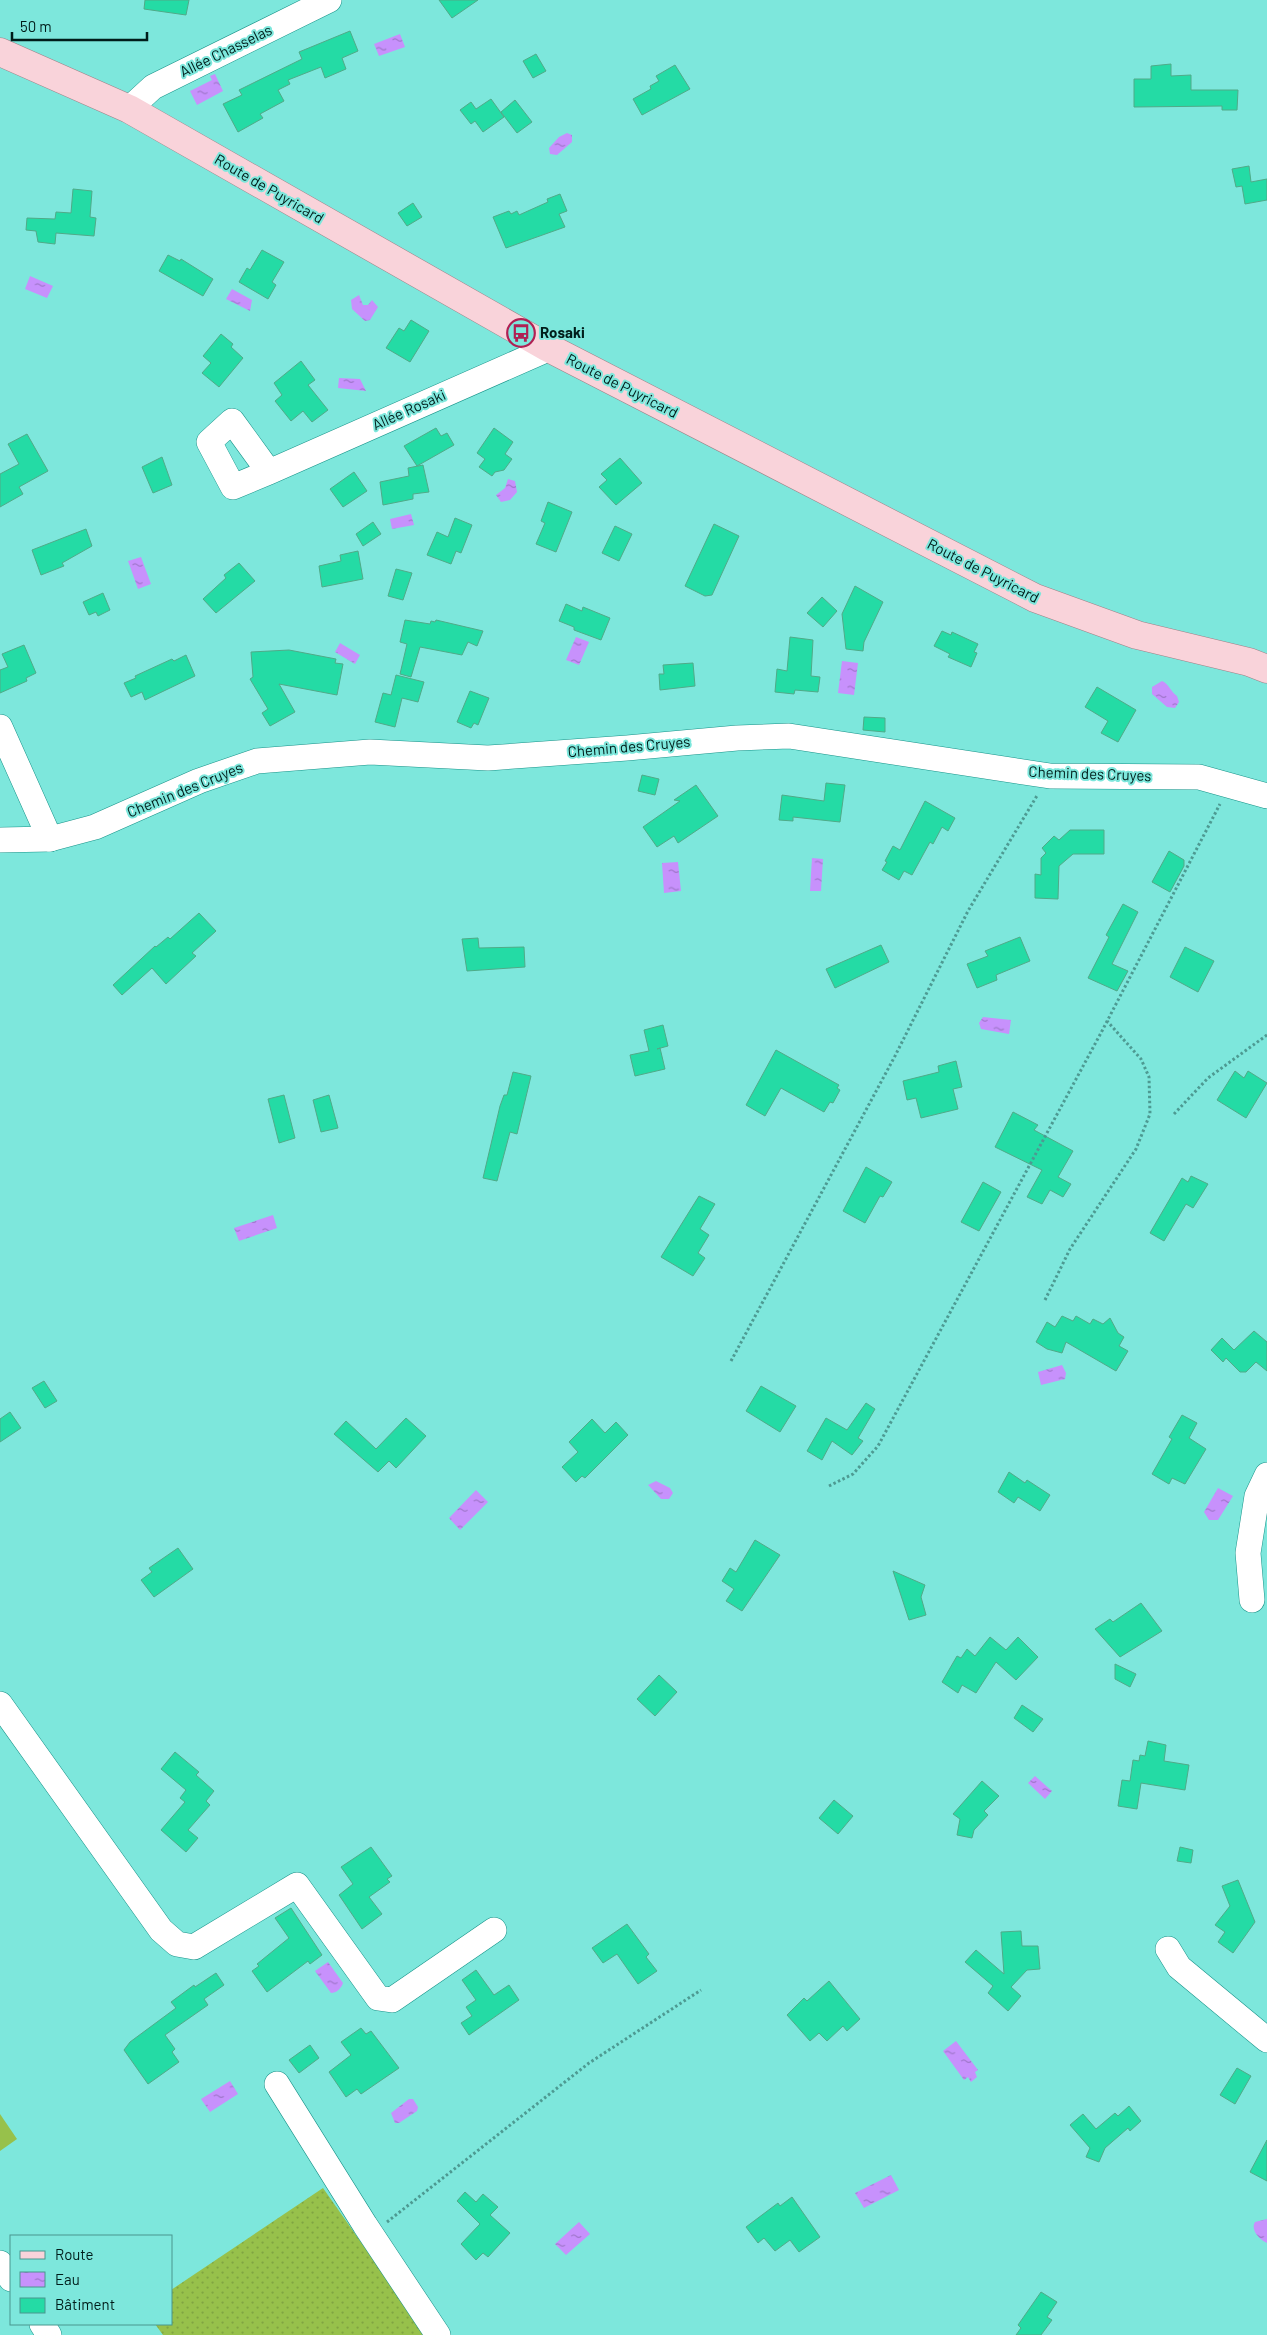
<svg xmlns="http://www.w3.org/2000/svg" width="1267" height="2335" font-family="Barlow,sans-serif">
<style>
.grass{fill:url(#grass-dots)}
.green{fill:#97c14b}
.water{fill:url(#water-ripples)}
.building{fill:#24dba5;stroke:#50aa88}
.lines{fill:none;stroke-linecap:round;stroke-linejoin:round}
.minor-casing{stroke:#179389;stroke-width:26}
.major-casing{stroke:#9f8087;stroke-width:29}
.path{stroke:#4d9a92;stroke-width:3;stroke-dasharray:2.5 2.5;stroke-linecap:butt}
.minor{stroke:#fff;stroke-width:25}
.major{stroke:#f9d3da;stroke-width:28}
.labels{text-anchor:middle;stroke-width:4;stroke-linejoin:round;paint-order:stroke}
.street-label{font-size:15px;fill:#001d1a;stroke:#7de7dc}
.poi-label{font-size:15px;font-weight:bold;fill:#001d1a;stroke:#7de7dc;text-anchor:start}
</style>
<defs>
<pattern id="grass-dots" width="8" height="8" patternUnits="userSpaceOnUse" patternTransform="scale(1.25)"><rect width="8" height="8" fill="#97c14b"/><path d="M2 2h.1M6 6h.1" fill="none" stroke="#80a541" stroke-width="1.8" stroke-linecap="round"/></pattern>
<pattern id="water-ripples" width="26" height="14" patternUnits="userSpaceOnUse" patternTransform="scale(1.25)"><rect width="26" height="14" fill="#c791fc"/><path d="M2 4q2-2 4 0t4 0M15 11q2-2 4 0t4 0" fill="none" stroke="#9f76cb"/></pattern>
</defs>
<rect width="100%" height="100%" fill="#7de7dc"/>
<!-- grass -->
<polygon class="grass" points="323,2188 426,2335 163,2335 155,2324 171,2324 171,2290"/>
<!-- green -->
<polygon class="green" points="0,2114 17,2139 0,2151"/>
<!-- water -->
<g class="water">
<polygon points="400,34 405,47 379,56 374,44"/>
<polygon points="215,74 223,91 197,105 190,91 212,80 210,76"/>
<polygon points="567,133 572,135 572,142 557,155 550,154 549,148 559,137"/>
<polygon points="30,276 53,286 47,298 25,289"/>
<polygon points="232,289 252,300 250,311 226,299"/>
<polygon points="359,295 363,305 368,305 372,300 378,307 370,320 365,321 352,309 351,300"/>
<polygon points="339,378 360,379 366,391 338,388"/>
<polygon points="508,479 515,481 517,492 510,500 501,502 496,495 505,488"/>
<polygon points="411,514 414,525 392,529 390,519"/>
<polygon points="141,557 151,584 138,589 128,561"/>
<polygon points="576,637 589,642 579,665 566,660"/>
<polygon points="340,643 360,655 355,664 335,652"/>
<polygon points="842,661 858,663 854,695 838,693"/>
<path d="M1162,681C1169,684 1171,692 1177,696L1179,702L1175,708L1167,707L1152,694V687Z"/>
<polygon points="812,858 823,859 821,891 810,891"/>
<polygon points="678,862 681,891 664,893 662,863"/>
<polygon points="983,1017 1011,1020 1009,1034 981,1029 979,1023"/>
<polygon points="273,1215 277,1228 239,1241 234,1228"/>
<polygon points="1062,1365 1066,1373 1065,1379 1041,1385 1038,1372"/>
<polygon points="656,1481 670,1488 673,1493 669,1499 661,1499 650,1487 648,1485"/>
<polygon points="1218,1488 1233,1496 1218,1520 1209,1520 1204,1512"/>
<polygon points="476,1490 488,1502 460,1530 449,1518"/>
<polygon points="1035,1776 1052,1791 1045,1799 1028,1783"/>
<path d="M328,1962L343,1983C341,1989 336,1993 331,1993L315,1971Z"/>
<polygon points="956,2041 978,2070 975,2072 977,2077 971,2082 968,2077 964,2080 943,2051"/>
<polygon points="230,2081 238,2094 210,2112 201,2099"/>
<polygon points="409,2099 413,2099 418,2107 417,2111 399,2123 395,2123 391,2113"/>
<polygon points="891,2175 899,2190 864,2208 855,2193"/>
<path d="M1267,2219V2243C1260,2240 1250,2230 1255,2222Z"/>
<polygon points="579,2222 590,2234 566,2255 555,2244"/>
</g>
<!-- building -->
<g class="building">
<polygon points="145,0 189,0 186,15 144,9"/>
<polygon points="439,0 478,0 452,18"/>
<polygon points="350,31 358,51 342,58 346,69 325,78 321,67 288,80 290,84 278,90 284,101 260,114 263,118 238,132 223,104 242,95 239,90 302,59 299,52"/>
<polygon points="536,54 546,71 533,78 523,61"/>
<polygon points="1171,64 1171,76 1191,75 1191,90 1238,90 1237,110 1222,110 1222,106 1134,107 1134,79 1151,79 1151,66"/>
<polygon points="675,65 690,89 642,115 633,99 651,89 650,86 659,81 656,76"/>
<polygon points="491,99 504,117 483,132 475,121 471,124 460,110 471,102 476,109"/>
<polygon points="515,100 532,122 517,133 501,112"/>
<polygon points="1249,166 1251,182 1267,179 1267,200 1245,204 1242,186 1236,187 1232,169"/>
<polygon points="73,189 92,191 90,217 96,218 94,236 56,233 55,244 38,242 36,231 26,230 27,218 55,219 56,212 71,213"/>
<polygon points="560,194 567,211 559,214 565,227 506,248 493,217 509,211 511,214 517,211 519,215 548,202 547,199"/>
<polygon points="413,203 422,217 407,226 398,213"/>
<polygon points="262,250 284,262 272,282 276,285 268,299 239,282 247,268 250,270"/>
<polygon points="168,255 180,261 181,259 213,279 203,296 159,271"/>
<polygon points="411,320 429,331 410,362 386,348 399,328 404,331"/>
<polygon points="221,334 233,344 231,347 243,358 219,387 202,373 211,363 203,356"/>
<polygon points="301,361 315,380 308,385 328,410 312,422 303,411 291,421 275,401 282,395 274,383"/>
<polygon points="436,428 441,436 447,433 454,445 417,466 404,446"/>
<polygon points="494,428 513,442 505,454 512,459 504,470 495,472 492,476 479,467 485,459 477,453"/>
<polygon points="27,434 48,471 19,487 23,494 0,507 0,474 19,464 8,444"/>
<polygon points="162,457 172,485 153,493 142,467"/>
<polygon points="620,458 642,483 616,505 599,487 607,480 601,474"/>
<polygon points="423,465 429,492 413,494 413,499 383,505 380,482 409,476 408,468"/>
<polygon points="354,472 367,491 343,507 330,489"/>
<polygon points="548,502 572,512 556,552 536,544 545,523 541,521"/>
<polygon points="455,518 472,525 461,553 456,551 451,564 427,555 437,532 448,537"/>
<polygon points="373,522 381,534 363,546 356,534"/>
<polygon points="714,524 739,536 712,595 705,596 685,586"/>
<polygon points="615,526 632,534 619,561 602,553"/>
<polygon points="86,529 92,546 62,563 64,566 41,575 32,550"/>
<polygon points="358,551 363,579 322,587 319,566 341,561 340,555"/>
<polygon points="239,563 255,581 216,613 203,599 226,578 224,575"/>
<polygon points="396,569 412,573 403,600 388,596"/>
<polygon points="855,586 883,602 864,642 863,651 846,649 842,614"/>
<polygon points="103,593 110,610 98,616 96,612 89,615 83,602"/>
<polygon points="822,597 837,611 823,627 807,613"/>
<polygon points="566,604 582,611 583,607 610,618 601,640 574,630 574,627 559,621"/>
<polygon points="405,620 430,624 431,621 435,622 436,620 483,631 477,646 468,642 462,655 420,647 411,677 400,674 407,644 400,642"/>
<polygon points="942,631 951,635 952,632 978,644 974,652 977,653 971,667 948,657 950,654 934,646"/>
<polygon points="790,637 813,640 811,676 820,677 818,692 795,690 794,694 775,692 777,669 787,671"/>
<polygon points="24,645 36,673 26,678 27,681 0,693 0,670 8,667 2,654"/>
<polygon points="289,650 336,659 335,663 343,664 337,695 279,684 295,712 270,726 262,713 268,709 250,679 253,677 251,652"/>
<polygon points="186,655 195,676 145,700 142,692 131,697 124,683 136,678 135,676 172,659 174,661"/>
<polygon points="693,663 695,686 660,690 659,674 664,674 663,665"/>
<polygon points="396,675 424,682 418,702 402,698 395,727 375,722 383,693 391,695"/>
<polygon points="1097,687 1136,710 1118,742 1101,733 1108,721 1085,707"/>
<polygon points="470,691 489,698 478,725 474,723 471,728 457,722"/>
<polygon points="864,717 885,718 885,732 863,730"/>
<polygon points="642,775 659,779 655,795 638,791"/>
<polygon points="826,783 845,785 840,822 793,817 793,821 779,820 782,795 824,801"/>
<polygon points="696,785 718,816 678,843 674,836 657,847 643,827 680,801 674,800"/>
<polygon points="925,801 955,818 948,831 942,827 933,844 930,842 912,875 904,871 899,880 882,870 887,862 885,861 893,846 900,850"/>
<polygon points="1070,830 1104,830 1104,854 1073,854 1059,866 1058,899 1035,898 1035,874 1041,875 1041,858 1046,853 1042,848 1054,836 1059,840"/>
<polygon points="1169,851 1184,860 1184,866 1170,892 1152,882"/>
<polygon points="1123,904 1138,912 1112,964 1128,971 1117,991 1088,978 1109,937 1106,935"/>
<polygon points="199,913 216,931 192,953 196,956 166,984 152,968 122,995 113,985 155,946 156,947 168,937 170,939"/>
<polygon points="1020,937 1030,961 996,975 997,980 977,988 967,964 988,956 985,951"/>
<polygon points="478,938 479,948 524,947 525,967 467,971 462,939"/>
<polygon points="881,945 889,962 835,988 826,969"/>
<polygon points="1185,947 1214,961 1198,992 1170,977"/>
<polygon points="663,1025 668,1046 657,1049 660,1048 665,1069 635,1076 630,1055 649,1051 644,1030"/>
<polygon points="776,1050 839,1085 837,1088 840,1090 833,1103 830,1102 824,1112 781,1088 765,1116 746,1105"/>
<polygon points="956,1061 962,1087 953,1089 958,1109 921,1118 916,1098 907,1100 903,1081 939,1072 938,1066"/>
<polygon points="1235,1071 1244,1078 1248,1071 1267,1083 1246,1118 1217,1100"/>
<polygon points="513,1072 531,1076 517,1134 510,1132 497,1181 483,1178 500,1106 504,1095 507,1095"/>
<polygon points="284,1095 295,1138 279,1143 268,1099"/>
<polygon points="329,1095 338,1128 321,1132 313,1100"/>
<polygon points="1013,1112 1038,1125 1034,1130 1073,1151 1058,1177 1071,1184 1063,1197 1050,1190 1042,1204 1027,1197 1042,1170 995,1147"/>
<polygon points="866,1167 892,1182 883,1197 880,1196 865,1223 843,1211"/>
<polygon points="1191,1176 1208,1184 1193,1208 1186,1204 1164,1241 1150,1233 1182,1178 1188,1182"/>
<polygon points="983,1182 1001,1192 979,1231 961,1222"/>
<polygon points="699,1196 715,1204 700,1229 709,1235 698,1253 705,1258 693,1276 661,1257"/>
<polygon points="1062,1316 1073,1321 1076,1316 1090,1324 1093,1319 1103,1324 1110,1318 1118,1333 1124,1337 1119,1346 1128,1351 1116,1371 1066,1342 1062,1353 1047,1349 1036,1342 1047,1322 1055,1327"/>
<polygon points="1254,1331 1267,1342 1267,1371 1256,1362 1246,1372 1240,1372 1226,1358 1223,1362 1211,1350 1222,1338 1234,1350"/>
<polygon points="44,1381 57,1401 45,1408 32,1388"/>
<polygon points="761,1386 796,1406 780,1432 746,1411"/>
<polygon points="866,1403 875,1409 858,1438 863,1441 852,1455 832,1441 822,1460 807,1451 826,1418 847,1430"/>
<polygon points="10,1412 21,1428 0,1442 0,1419"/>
<polygon points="1182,1415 1197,1423 1189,1438 1206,1449 1185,1484 1172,1478 1169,1484 1152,1474 1172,1439 1169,1437"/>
<polygon points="406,1418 426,1436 396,1468 389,1461 378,1472 334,1434 346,1421 376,1449"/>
<polygon points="592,1419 605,1433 616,1422 628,1435 585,1478 582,1476 576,1482 562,1467 578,1452 569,1442"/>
<polygon points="1009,1472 1025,1483 1027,1480 1050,1495 1040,1511 1018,1497 1014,1503 998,1492"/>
<polygon points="755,1540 780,1555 742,1611 726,1601 734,1589 722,1581 730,1568 736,1572"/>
<polygon points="178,1548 193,1569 154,1597 141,1580 152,1572 149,1568"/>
<polygon points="893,1571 925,1585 921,1597 926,1615 909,1620"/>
<polygon points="1141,1603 1162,1631 1120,1657 1095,1629 1110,1619 1113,1622"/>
<polygon points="990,1637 1006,1650 1018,1637 1038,1657 1016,1680 996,1662 976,1693 962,1685 958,1693 942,1682 957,1656 961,1658 967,1649 975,1656"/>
<polygon points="1115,1664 1136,1674 1130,1687 1115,1679"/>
<polygon points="659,1675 677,1692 655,1716 637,1699"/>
<polygon points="1022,1705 1043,1719 1033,1732 1014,1718"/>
<polygon points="1148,1741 1166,1745 1164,1761 1189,1765 1185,1790 1141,1783 1137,1809 1118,1806 1122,1780 1130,1781 1133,1760 1139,1761 1140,1755 1145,1756"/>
<polygon points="175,1752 199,1772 196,1775 214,1791 206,1801 210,1805 188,1830 198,1838 186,1852 161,1830 185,1802 180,1798 186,1790 161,1769"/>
<polygon points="982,1781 999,1796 984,1811 988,1815 974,1830 972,1838 957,1835 960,1819 953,1814"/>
<polygon points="834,1800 853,1816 838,1834 819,1818"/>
<polygon points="371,1847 392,1876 387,1879 390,1882 369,1897 382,1914 362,1929 339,1895 353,1884 341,1867"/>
<polygon points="1180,1847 1193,1850 1191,1863 1177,1861"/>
<polygon points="1238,1880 1255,1922 1233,1953 1218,1942 1225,1932 1215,1925 1230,1906 1222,1886"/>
<polygon points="291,1908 322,1955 310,1964 308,1961 267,1992 252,1971 259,1966 257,1964 289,1938 275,1918"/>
<polygon points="627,1924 649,1954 646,1957 657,1971 638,1984 617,1954 603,1963 592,1948"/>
<polygon points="1021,1931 1022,1946 1038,1946 1040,1969 1027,1970 1011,1987 1021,1996 1008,2011 988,1993 993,1986 965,1962 976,1950 1004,1974 1001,1932"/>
<polygon points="476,1970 494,1995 509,1985 519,2000 469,2035 461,2023 472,2016 466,2007 476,2000 462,1980"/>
<polygon points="216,1973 224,1985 204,1999 208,2005 165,2035 175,2049 172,2052 179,2062 148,2084 124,2050 130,2042 176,2008 171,2002 194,1985 195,1987"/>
<polygon points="829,1981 860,2019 847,2031 843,2026 827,2041 819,2033 810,2041 787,2015 804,1998 807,2001"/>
<polygon points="361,2028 366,2034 371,2031 399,2068 361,2094 357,2089 346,2097 329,2072 351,2055 341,2042"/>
<polygon points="310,2045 319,2058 299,2073 289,2060"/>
<polygon points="1237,2068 1251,2076 1235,2104 1220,2095"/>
<polygon points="1129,2106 1141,2121 1130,2131 1128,2128 1105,2148 1099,2162 1086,2157 1090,2148 1070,2125 1083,2114 1096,2129 1115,2113 1118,2116"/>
<polygon points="1267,2140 1267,2181 1250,2172"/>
<polygon points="465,2192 476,2202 483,2194 498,2207 490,2215 510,2233 488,2257 483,2253 476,2260 461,2244 480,2224 457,2201"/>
<polygon points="792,2197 820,2237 799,2252 790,2240 775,2251 764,2238 758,2243 746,2227 778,2203 780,2206"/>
<polygon points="1041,2292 1057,2302 1047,2317 1052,2320 1041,2335 1016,2335 1021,2328 1018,2325"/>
</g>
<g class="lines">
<defs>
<g id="minor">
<polyline points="129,109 153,87 329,0"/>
<polyline points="269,472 232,421 209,442 233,487 269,472 541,352 547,347"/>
<polyline points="0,727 50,839"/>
<polyline points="0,840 50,839 95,827 199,781 257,761 370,752 488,758 627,748 737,738 789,736 1050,776 1199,777 1267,796"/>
<polyline points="1252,1600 1248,1553 1257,1496 1267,1475"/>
<polyline points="0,1704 161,1930 177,1944 194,1947 297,1885 378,1998 392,2000 494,1930"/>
<polyline points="1168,1949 1179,1967 1267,2040"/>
<polyline points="277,2084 365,2225 438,2335"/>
<polyline points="0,2263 11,2279"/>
<polyline points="42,2324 49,2335"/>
</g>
<polyline id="major" points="0,52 129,109 547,347 1035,598 1137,635 1249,662 1267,669"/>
</defs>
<!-- minor casing -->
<use href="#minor" class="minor-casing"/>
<!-- major casing -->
<use href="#major" class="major-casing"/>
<!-- path -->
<g class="path">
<polyline points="1174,1114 1208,1078 1267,1035"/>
<polyline points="1045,1300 1070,1249 1136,1149 1150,1114 1149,1077 1141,1059 1107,1021"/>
<polyline points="731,1361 895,1056 968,911 1038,794"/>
<polyline points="829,1486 853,1474 878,1446 1102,1031 1220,804"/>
<polyline points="387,2222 589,2063 701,1990"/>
</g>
<!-- minor -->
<use href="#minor" class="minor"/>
<!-- major -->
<use href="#major" class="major"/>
</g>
<!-- icons -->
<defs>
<symbol id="bus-ring" viewBox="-11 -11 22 22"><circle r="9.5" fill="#7de7dc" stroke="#b02053" stroke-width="1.5"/><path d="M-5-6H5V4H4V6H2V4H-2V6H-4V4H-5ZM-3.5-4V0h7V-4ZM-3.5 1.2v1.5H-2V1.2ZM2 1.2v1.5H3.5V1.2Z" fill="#b02053"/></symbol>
</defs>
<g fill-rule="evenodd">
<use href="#bus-ring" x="505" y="317" width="32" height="32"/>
</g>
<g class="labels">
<!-- street labels -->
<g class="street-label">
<text transform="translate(226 51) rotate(-26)" y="5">Allée Chasselas</text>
<text transform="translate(269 189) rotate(30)" y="5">Route de Puyricard</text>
<text transform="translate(622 386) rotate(27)" y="5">Route de Puyricard</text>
<text transform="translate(409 410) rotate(-24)" y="5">Allée Rosaki</text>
<text transform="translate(983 571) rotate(27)" y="5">Route de Puyricard</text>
<text transform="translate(629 747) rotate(-5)" y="5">Chemin des Cruyes</text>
<text transform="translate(1090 774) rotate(2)" y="5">Chemin des Cruyes</text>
<text transform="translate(185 790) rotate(-22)" y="5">Chemin des Cruyes</text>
</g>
<!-- poi labels -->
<g class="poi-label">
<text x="540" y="338">Rosaki</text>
</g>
</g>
<!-- legend -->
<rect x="10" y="2235" width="162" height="90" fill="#7de7dc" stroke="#4b968e"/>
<rect x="20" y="2251" width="25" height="8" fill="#f9d3da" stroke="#4b968e"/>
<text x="55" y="2260" font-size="15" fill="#001d1a">Route</text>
<rect x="20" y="2272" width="25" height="15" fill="url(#water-ripples)" stroke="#4b968e"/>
<text x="55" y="2285" font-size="15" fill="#001d1a">Eau</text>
<rect x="20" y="2298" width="25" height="15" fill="#24dba5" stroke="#4b968e"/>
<text x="55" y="2310" font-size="15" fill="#001d1a">Bâtiment</text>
<!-- scale -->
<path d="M12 32v8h135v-8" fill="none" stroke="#001d1a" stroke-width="2.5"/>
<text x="20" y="32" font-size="15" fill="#001d1a" stroke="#7de7dc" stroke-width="4" paint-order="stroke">50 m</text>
</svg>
